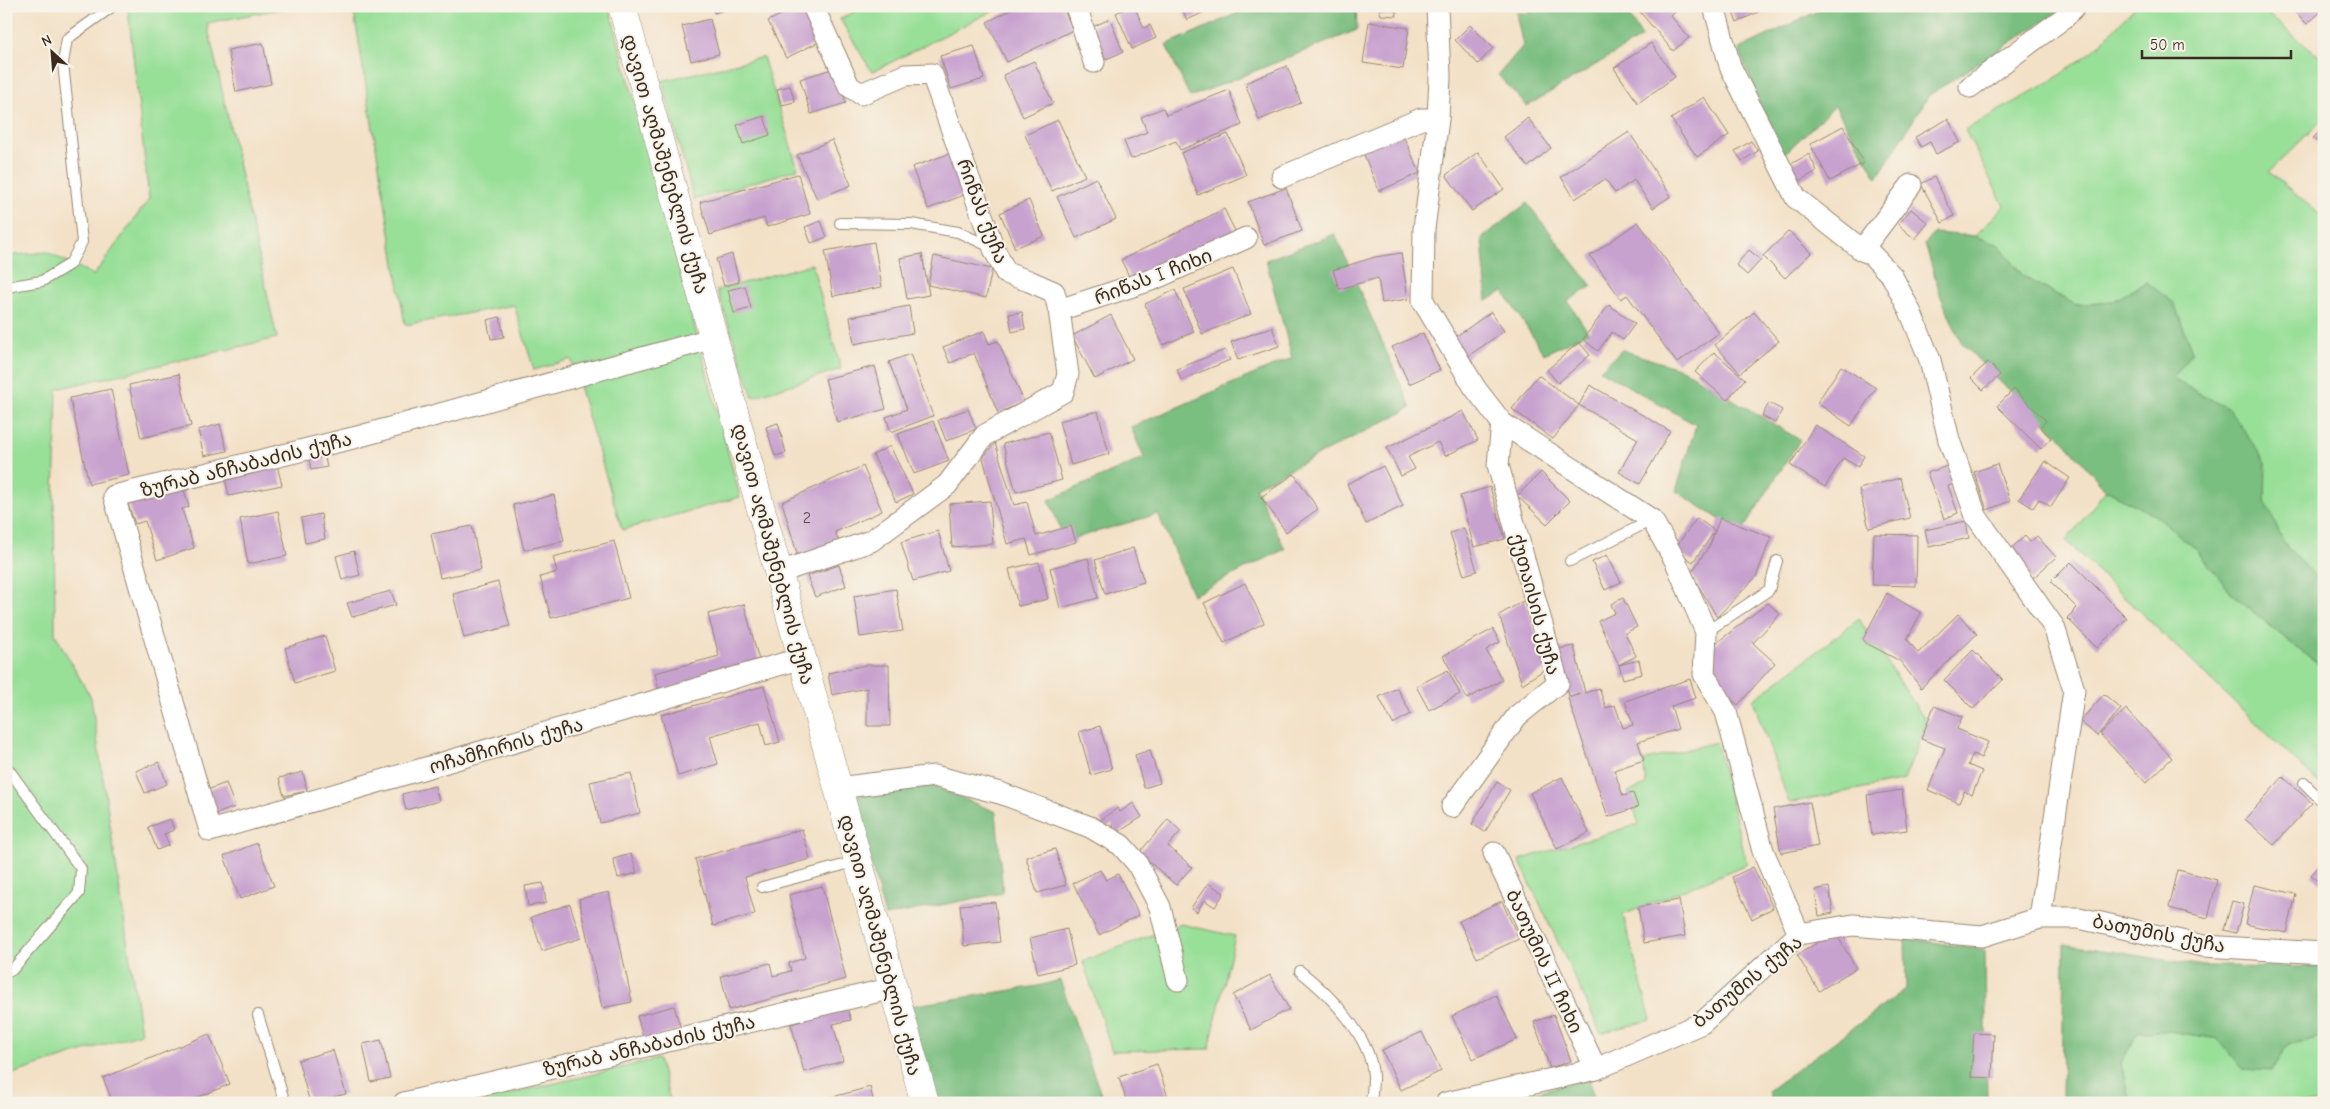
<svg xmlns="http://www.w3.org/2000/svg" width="2330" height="1109" font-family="'Comic Neue','Noto Sans Georgian',sans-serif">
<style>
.green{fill:#98df98;stroke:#6a845b}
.forest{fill:#7abe80;stroke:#5a744f}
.building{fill:#c8a2cf}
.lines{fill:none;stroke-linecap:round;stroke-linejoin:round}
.lane-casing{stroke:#978672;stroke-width:12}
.street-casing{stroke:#978672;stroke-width:23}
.secondary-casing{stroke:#978672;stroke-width:29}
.lane{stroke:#fff;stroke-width:10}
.street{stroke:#fff;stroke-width:21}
.secondary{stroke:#fff;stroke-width:28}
.labels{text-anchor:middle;stroke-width:4;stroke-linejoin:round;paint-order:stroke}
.number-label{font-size:16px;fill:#5e484a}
.street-label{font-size:19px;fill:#3b2a1e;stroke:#f7f3e8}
</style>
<rect width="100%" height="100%" fill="#f7f3e8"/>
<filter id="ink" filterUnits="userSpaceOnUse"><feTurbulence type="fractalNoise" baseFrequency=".02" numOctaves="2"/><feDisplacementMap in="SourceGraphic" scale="10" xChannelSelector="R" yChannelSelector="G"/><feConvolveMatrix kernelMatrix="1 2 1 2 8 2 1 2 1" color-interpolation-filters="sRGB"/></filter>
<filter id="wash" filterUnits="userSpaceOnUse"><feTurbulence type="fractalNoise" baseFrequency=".0096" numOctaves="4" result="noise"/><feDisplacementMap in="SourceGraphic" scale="20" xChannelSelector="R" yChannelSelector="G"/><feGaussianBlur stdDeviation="1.12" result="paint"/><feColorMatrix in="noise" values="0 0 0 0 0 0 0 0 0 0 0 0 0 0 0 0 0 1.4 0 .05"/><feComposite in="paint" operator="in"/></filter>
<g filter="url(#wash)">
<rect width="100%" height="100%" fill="#f3e1c7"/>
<!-- green -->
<g class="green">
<polygon points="131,6 296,6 207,23 277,338 57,389 54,499 55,634 91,698 141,1033 6,1076 6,256 47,252 94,275 149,199 128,9"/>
<polygon points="353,6 609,6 740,497 622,530 571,359 534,370 514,305 405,325"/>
<polygon points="865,6 1002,6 872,72 840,19"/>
<path d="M2136,6H2258L2324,61V118L2269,172L2324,218V582C2296,567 2274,531 2265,501C2262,491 2265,474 2266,463L2173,379L2146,282L2112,302L2076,305L2024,277L1999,245L1975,236L2004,206L1965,130L2054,79L2093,51Z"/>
<polygon points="763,57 798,169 694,200 662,81"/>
<polygon points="812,264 841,369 753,397 717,290"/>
<polygon points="2106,490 2156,516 2195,548 2234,596 2324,670 2324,788 2066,541"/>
<polygon points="1859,619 1927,723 1904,780 1789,803 1753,700"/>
<polygon points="1716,742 1747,864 1623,915 1651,1020 1601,1033 1519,860 1639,824 1628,792 1646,785 1643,761"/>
<polygon points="1181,924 1235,936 1209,1049 1112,1051 1083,961"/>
<polygon points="2169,1031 2219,1039 2242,1069 2288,1045 2324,1036 2324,1103 2130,1103 2121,1063 2138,1032"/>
<polygon points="658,1059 671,1103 474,1103 492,1098"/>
</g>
<!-- forest -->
<g class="forest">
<polygon points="1254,6 1356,6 1357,30 1190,97 1166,45"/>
<polygon points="1532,6 1623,6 1642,37 1527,106 1498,75 1523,46 1516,13 1532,13"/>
<polygon points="1828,6 2067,6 1929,95 1877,178 1835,106 1782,156 1770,131 1739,49"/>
<polygon points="1527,203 1592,286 1568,301 1588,332 1544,354 1503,291 1487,301 1482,238"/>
<polygon points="1934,233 1975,236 1999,245 2024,277 2076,305 2112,302 2146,282 2174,303 2192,351 2173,379 2229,409 2266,463 2265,500 2285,545 2316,577 2324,582 2324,670 2234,596 2195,548 2156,516 2106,490 2059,435 1996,378 1961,342 1941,297 1925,244"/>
<polygon points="1335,234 1411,408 1255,487 1285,549 1193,595 1158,514 1065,541 1049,500 1144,458 1131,427 1292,358 1266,260"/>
<polygon points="1622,350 1684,370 1800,440 1741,533 1676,491 1696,425 1600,370"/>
<polygon points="923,782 996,812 1003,893 885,916 853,796"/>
<polygon points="1905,938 1985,950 1987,1103 1772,1103 1768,1091 1906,989"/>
<polygon points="2064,944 2204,966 2324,967 2324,1036 2288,1045 2271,1071 2242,1069 2218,1039 2169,1031 2138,1032 2121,1063 2130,1103 2062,1103"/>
<polygon points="1060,980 1104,1103 936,1103 909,1006 1038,986"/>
<polygon points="1588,1079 1596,1103 1492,1103"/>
</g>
<g id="blocks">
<!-- building -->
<g class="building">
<polygon points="712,6 734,6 734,7 714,13"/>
<polygon points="799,6 805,6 821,41 786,58 768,21"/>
<polygon points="1018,6 1062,6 1073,30 1007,62 987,22"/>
<polygon points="1130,6 1134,6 1144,28 1150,25 1156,38 1132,49 1116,13"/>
<polygon points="1181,6 1217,6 1187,20"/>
<polygon points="1378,6 1394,6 1397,16 1381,15"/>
<polygon points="1635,6 1673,6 1677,10 1671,16 1689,38 1673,51"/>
<polygon points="1730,6 1771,6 1737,22"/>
<polygon points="2290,6 2324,6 2324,9 2307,24"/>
<polygon points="710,19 719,54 691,61 682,26"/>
<polygon points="1110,19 1123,52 1106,59 1092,27"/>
<polygon points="1369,22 1409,28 1403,69 1363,63"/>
<polygon points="1470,25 1493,48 1478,64 1455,40"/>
<polygon points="263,43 271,84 236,92 228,50"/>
<polygon points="1651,43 1675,77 1638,103 1614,68"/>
<polygon points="974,46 984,79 951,89 940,56"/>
<polygon points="1034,61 1053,103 1023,117 1003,75"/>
<polygon points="1287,66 1301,103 1259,120 1245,83"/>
<polygon points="835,68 846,103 811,114 800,79"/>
<polygon points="790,86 795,102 781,105 777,89"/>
<polygon points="1229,90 1242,125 1180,150 1176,141 1131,159 1124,141 1147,132 1141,117 1163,108 1166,115"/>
<polygon points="1704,97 1729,135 1697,157 1671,119"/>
<polygon points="764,116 770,135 743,144 737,125"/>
<polygon points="1528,118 1551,148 1528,167 1504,137"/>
<polygon points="1948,119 1960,142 1936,154 1930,142 1921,147 1915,137"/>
<polygon points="1058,120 1085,176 1052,191 1025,135"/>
<polygon points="1843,126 1864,163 1830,181 1810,144"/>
<polygon points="2324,128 2324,148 2313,138"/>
<polygon points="1629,132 1671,196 1653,208 1634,180 1615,193 1605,179 1575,199 1561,177"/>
<polygon points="1402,133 1420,173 1379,191 1362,150"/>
<polygon points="1228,134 1246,175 1198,195 1181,153"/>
<polygon points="832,140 851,185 817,199 797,155"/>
<polygon points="1751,141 1758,151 1742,161 1735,151"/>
<polygon points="954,152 969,193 928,209 912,167"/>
<polygon points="1478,152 1504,189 1472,211 1446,175"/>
<polygon points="1809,154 1817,171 1797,182 1789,165"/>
<polygon points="798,174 810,214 767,227 764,218 710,235 700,202"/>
<polygon points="1934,177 1954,216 1942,223 1921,184"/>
<polygon points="1096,178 1116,219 1076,238 1057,197"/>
<polygon points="1286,188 1302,231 1264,245 1248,202"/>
<polygon points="1029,200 1044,236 1015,248 1000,213"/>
<polygon points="1224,209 1236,233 1133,284 1121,260"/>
<polygon points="1911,209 1928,223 1915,239 1898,225"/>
<polygon points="821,221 827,237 811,243 805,227"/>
<polygon points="1638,222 1719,333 1677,363 1627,295 1621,299 1590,256"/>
<polygon points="1789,231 1811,253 1785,278 1763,256"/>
<polygon points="874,242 882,287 833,296 825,251"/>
<polygon points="1749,250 1761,260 1747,275 1736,265"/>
<polygon points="1401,253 1408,299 1382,303 1378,278 1339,289 1333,270 1375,257"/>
<polygon points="732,254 739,282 724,286 716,259"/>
<polygon points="922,254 929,295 907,299 900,258"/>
<polygon points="934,256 992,269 986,298 928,285"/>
<polygon points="1233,269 1251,314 1202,334 1184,289"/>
<polygon points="745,286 751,308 734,313 728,290"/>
<polygon points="1175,290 1194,332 1163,345 1145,304"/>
<polygon points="1609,305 1635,324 1623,340 1612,332 1598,351 1583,339"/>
<polygon points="909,306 913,333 854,344 850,317"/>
<polygon points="1022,312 1025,329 1012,332 1009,314"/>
<polygon points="1491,312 1504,331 1464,359 1451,340"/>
<polygon points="1754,312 1779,341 1740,373 1715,345"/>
<polygon points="1111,315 1133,359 1095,379 1072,336"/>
<polygon points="500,317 504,337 491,339 487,320"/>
<polygon points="1272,327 1279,346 1238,360 1231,342"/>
<polygon points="984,331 989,344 998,341 1024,402 998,413 974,353 950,363 943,347"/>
<polygon points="1423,333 1440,370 1409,384 1392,347"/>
<polygon points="1579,342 1590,355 1558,383 1547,370"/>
<polygon points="1225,350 1230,360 1181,380 1177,369"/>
<polygon points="1714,352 1745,379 1727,400 1695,372"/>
<polygon points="910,354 933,416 891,432 886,417 907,409 889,362"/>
<polygon points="1988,362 2000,375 1983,390 1971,378"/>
<polygon points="875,366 886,409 837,422 825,379"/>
<polygon points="1841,366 1876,388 1851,426 1817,403"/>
<polygon points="179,374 191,426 141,438 129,385"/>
<polygon points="1538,375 1579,405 1553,439 1512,409"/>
<polygon points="1590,385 1670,431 1640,484 1619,472 1638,439 1579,405"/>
<polygon points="111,389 129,475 89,484 70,398"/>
<polygon points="2014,389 2046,421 2040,427 2051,438 2041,449 1997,406"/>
<polygon points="1769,403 1782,410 1775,423 1762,416"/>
<polygon points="968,409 976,429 946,441 938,420"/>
<polygon points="1098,411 1109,454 1071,465 1059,421"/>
<polygon points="1463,411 1478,440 1445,456 1438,442 1408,457 1415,469 1401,476 1387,448"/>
<polygon points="933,421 949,461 914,474 898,434"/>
<polygon points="778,423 786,453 775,456 766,427"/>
<polygon points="220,424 227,451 204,456 198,430"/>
<polygon points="1815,425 1864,456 1858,467 1843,458 1825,487 1790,465"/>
<polygon points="1049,432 1062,480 1016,492 1003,444"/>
<polygon points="995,443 1014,505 1027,502 1036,536 1071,526 1076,542 1031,555 1026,539 1007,544 983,458"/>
<polygon points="890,446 913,494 896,502 873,455"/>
<polygon points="323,450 327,467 311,470 308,453"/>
<polygon points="276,461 282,485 229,496 224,473"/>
<polygon points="2045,461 2070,478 2051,507 2039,499 2033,508 2019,499"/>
<polygon points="1997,464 2010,501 1987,510 1974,472"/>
<polygon points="863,466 882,511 835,532 840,544 798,557 782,502"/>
<polygon points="1383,466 1403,506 1366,524 1347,484"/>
<polygon points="1947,466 1954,484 1948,486 1958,513 1944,519 1927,473"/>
<polygon points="1541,472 1570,501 1547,524 1517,496"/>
<polygon points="1294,474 1318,509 1286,532 1261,497"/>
<polygon points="1900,478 1910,518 1869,528 1859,489"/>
<polygon points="183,487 189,507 182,509 194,548 157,560 145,521 135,524 128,504"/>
<polygon points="1490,487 1505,539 1474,547 1460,496"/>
<polygon points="554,495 564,541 524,550 513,505"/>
<polygon points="990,501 993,544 952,547 949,504"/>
<polygon points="278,511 287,556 248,564 240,519"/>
<polygon points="321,514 325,539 305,543 301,518"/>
<polygon points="1697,518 1715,531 1720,518 1771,537 1756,577 1717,617 1691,573 1710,545 1715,531 1693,562 1674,549"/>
<polygon points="1966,521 1969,538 1929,547 1925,530"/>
<polygon points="472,526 481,570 440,578 431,534"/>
<polygon points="1464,528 1477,571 1464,575 1450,533"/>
<polygon points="938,531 949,571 913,581 901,542"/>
<polygon points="1874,534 1917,535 1916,586 1872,585"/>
<polygon points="2025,536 2030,542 2037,536 2056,557 2032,579 2007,552"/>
<polygon points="614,541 629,598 551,618 540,577 557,572 553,557"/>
<polygon points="1133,548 1144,582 1105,594 1095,560"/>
<polygon points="354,551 360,575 342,580 336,556"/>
<polygon points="1607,555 1621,582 1605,590 1592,562"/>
<polygon points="1088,558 1098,598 1060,608 1050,568"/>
<polygon points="1039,562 1048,599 1018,606 1009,569"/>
<polygon points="2071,562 2127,618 2097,648 2067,618 2077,608 2051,582"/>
<polygon points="839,565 846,586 815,597 807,576"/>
<polygon points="498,582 510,626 464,638 453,594"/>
<polygon points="1245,583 1264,623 1224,643 1204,603"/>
<polygon points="896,589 903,631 860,637 854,596"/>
<polygon points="391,591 396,605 352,617 347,603"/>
<polygon points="1887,593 1921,613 1907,639 1918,653 1958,614 1977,634 1921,688 1900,661 1866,643 1863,639"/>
<polygon points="1623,598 1637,627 1625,633 1636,656 1619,665 1598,621 1615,613 1611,604"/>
<polygon points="1525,600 1547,668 1522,684 1499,615"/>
<polygon points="1768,603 1780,614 1753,643 1775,663 1738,705 1715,684 1711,647"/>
<polygon points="744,604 760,664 659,691 655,673 719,656 708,614"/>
<polygon points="1493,629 1500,642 1486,650 1502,680 1467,699 1443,656"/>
<polygon points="325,636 335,671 295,683 285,648"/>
<polygon points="1574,646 1585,693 1599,688 1606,708 1615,705 1623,728 1633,725 1625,701 1690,679 1696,698 1671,706 1678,729 1638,742 1644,760 1614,770 1623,796 1633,793 1638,807 1608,817 1568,698 1580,694 1569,696 1558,649"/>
<polygon points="1973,650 2003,680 1973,709 1944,680"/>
<polygon points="1639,660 1642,674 1623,679 1619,665"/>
<polygon points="866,665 889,665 890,726 867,726 867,688 832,695 828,673"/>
<polygon points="1448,670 1460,694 1429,710 1416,686"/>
<polygon points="764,686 780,742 766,746 760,722 710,736 718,764 678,776 661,715"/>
<polygon points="1397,688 1411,714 1393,724 1379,697"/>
<polygon points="2104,694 2121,709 2097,736 2080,721"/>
<polygon points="1934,706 1962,717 1957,729 1988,742 1981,758 1973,754 1968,765 1982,771 1972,795 1964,791 1959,803 1928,790 1945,748 1921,739"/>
<polygon points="2126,709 2172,758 2146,783 2100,734"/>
<polygon points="1100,726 1112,769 1091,775 1079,732"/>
<polygon points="1150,750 1160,783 1144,788 1135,755"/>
<polygon points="159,762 167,784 145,793 136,771"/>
<polygon points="303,772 307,791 284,796 279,778"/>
<polygon points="631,773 640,813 600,823 590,782"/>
<polygon points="1562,777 1589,833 1557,849 1530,793"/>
<polygon points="2283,777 2312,803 2274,845 2245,819"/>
<polygon points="1497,782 1510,790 1485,832 1472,824"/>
<polygon points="226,783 235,807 216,814 207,790"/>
<polygon points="435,786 439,801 406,810 402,794"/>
<polygon points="1902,790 1907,830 1872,835 1867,795"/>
<polygon points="1810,802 1818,846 1781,853 1773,809"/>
<polygon points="1133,803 1142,817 1117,833 1112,824 1105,829 1100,820 1118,808 1120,812"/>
<polygon points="170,819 174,830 164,834 169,845 157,850 148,827"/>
<polygon points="1168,819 1181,831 1168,846 1192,867 1176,885 1139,853"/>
<polygon points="802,829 810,859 745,877 755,914 713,926 695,859"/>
<polygon points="257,843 274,886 240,899 224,856"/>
<polygon points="1055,849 1066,885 1037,893 1026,857"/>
<polygon points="631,854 637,873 618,878 613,859"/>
<polygon points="2324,861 2324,886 2311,875"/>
<polygon points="1753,867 1773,908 1752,919 1732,877"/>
<polygon points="1100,870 1106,880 1118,874 1139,915 1099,935 1073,883"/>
<polygon points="2178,870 2217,880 2208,918 2169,908"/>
<polygon points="543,883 546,903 528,906 525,886"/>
<polygon points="1208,883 1224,893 1215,907 1204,900 1197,912 1191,908"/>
<polygon points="2254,885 2296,894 2287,933 2245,924"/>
<polygon points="822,886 846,979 729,1010 721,976 770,963 773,976 791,971 789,963 805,958 789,895"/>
<polygon points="1829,887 1833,913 1819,916 1815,890"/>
<polygon points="609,892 632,1002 602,1008 579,899"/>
<polygon points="1679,900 1685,936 1644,943 1638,907"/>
<polygon points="1502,901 1519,939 1477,958 1459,921"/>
<polygon points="2232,901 2244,904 2236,933 2224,930"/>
<polygon points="995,902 1000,942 964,946 960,905"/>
<polygon points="570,904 581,938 542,951 531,917"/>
<polygon points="1067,929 1075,965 1038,974 1030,938"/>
<polygon points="1835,932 1856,968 1819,991 1797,955"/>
<polygon points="1270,975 1289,1009 1251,1030 1233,995"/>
<polygon points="1496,995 1517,1039 1473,1059 1452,1016"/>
<polygon points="674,1006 681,1029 644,1040 637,1016"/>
<polygon points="847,1008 851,1020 833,1024 843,1061 804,1072 791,1024"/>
<polygon points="1554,1015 1571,1061 1550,1068 1534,1022"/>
<polygon points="1422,1032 1441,1071 1401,1090 1382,1050"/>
<polygon points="1974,1033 1994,1034 1992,1078 1971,1077"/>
<polygon points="209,1034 230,1084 184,1103 113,1103 103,1078"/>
<polygon points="381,1040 390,1078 371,1082 363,1044"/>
<polygon points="333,1050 346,1094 310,1103 298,1060"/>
<polygon points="1157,1064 1170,1103 1127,1103 1119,1077"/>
<polygon points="870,1087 874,1103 814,1103 814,1102"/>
</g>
</g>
</g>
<g filter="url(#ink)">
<use href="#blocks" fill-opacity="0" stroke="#978672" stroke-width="1"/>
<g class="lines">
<defs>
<g id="lane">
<polyline points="840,223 911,224 958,232 991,247"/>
<polyline points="6,287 42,281 70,264 82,242 63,63 67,39 113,6"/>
<polyline points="1570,561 1652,520"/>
<polyline points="1706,632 1769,590 1777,561"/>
<polyline points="6,766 81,869 79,893 12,970 6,973"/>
<polyline points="2304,783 2324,803"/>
<polyline points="762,887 858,861"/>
<path d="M1300,971C1329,994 1371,1036 1373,1076C1373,1085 1372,1094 1371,1103"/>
<polyline points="258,1015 285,1103"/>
</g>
<g id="street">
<polyline points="1076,6 1094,62"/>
<polyline points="1437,6 1440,76 1438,119 1424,229 1423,301 1475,388 1502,423 1652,520 1676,562 1706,632 1704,674 1726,712 1763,851 1799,934"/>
<polyline points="1714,6 1730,66 1796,198 1862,250 1871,254 1892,276 1910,311 1930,360 1949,440 1976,516 2054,627 2074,690 2040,918"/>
<polyline points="1970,87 2065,17 2075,6"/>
<polyline points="1282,177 1421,119 1438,119"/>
<polyline points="1862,250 1911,185"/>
<polyline points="1059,310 1154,279 1246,238"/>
<polyline points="714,338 357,437 114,496 210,831 802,658"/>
<polyline points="780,572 871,541 947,485 985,435 1063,392 1068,374 1059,310 1054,292 1029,281 1006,273 994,249 932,74 905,75 861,94 849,86 813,6"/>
<polyline points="838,788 934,776 1000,793 1090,827 1121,845 1137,863 1160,907 1178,980"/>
<polyline points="1452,807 1517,716 1558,683 1498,465 1502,423"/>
<polyline points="1494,853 1596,1069"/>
<polyline points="404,1103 893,988"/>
<polyline points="1446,1103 1596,1069 1702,1023 1799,934 1853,925 1982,936 2040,918 2079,918 2203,946 2324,953"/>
</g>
<polyline id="secondary" points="622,6 925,1103"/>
</defs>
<!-- lane casing -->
<use href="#lane" class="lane-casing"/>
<!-- street casing -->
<use href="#street" class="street-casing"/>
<!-- secondary casing -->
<use href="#secondary" class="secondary-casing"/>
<!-- lane -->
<use href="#lane" class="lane"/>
<!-- street -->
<use href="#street" class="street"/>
<!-- secondary -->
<use href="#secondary" class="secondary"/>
</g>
</g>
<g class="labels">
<!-- number labels -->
<g class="number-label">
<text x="807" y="523">2</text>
</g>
<!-- street labels -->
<g class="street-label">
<text transform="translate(666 164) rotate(74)" y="7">დავით აღმაშენებლის ქუჩა</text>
<text transform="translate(983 211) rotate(69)" y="7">რიწას ქუჩა</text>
<text transform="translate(1153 276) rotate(-21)" y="7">რიწას I ჩიხი</text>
<text transform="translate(246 464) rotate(-14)" y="7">ზურაბ ანჩაბაძის ქუჩა</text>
<text transform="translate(774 554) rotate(75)" y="7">დავით აღმაშენებლის ქუჩა</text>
<text transform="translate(1536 604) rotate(75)" y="7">ქუთაისის ქუჩა</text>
<text transform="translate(506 745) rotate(-16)" y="7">ოჩამჩირის ქუჩა</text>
<text transform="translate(2159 933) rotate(11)" y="7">ბათუმის ქუჩა</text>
<text transform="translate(881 945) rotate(75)" y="7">დავით აღმაშენებლის ქუჩა</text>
<text transform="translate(1545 961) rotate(65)" y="7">ბათუმის II ჩიხი</text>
<text transform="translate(1747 981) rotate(-39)" y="7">ბათუმის ქუჩა</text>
<text transform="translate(649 1045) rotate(-13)" y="7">ზურაბ ანჩაბაძის ქუჩა</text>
</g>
</g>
<!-- margin -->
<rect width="2330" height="1109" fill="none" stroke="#f7f3e8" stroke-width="25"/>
<!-- north arrow -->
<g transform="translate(52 52) rotate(334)" stroke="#f7f3e8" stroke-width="4" paint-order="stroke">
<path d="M0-4L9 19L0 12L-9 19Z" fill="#3b2a1e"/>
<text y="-8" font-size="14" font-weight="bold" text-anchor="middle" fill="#3b2a1e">N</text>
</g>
<!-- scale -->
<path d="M2142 50v8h149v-8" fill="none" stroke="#3b2a1e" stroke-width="2.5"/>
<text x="2150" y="50" font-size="15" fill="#3b2a1e" stroke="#f7f3e8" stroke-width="4" paint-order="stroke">50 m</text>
</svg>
